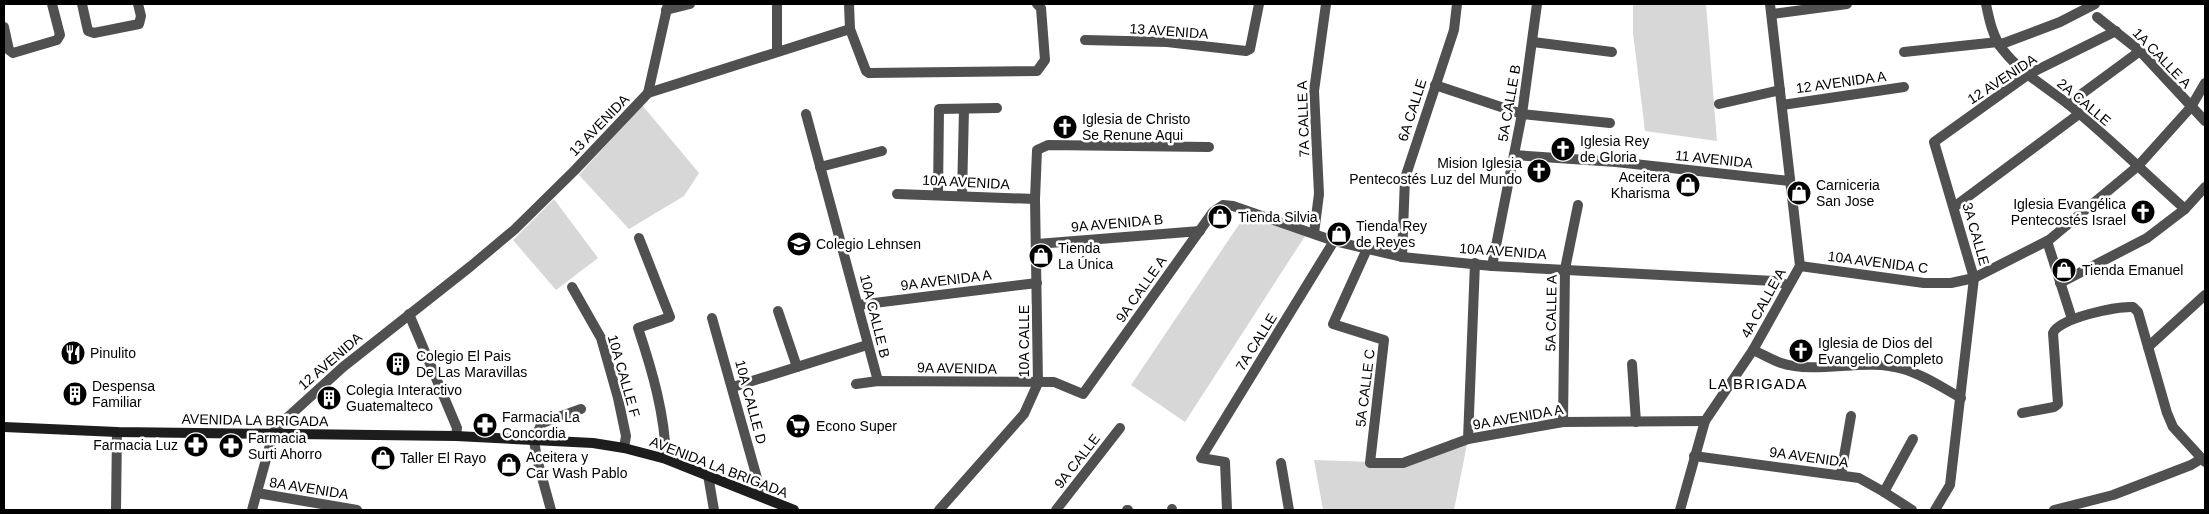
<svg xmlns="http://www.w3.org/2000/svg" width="2209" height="514" font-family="Arial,sans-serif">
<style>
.green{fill:#d7d7d7}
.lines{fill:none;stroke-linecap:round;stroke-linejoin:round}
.minor{stroke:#505050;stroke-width:10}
.tertiary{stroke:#505050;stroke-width:10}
.secondary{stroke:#1d1d1d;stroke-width:10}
.labels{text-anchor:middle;stroke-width:5;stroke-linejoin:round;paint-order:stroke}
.street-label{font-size:14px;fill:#000;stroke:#fff}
.poi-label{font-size:14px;fill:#000;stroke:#fff;text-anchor:start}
.neighbourhood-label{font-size:15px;letter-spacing:1px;fill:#000;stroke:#fff}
</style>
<rect width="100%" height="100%" fill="#fff"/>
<!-- green -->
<g class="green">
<polygon points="1633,4 1706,4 1717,141 1645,131 1633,33"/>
<polygon points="642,105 699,173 684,196 629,229 579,175"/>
<polygon points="554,199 598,258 556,290 513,240"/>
<polygon points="1244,217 1272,221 1307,233 1185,422 1131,385"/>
<polygon points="1468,439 1454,510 1323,510 1314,460 1403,463"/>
</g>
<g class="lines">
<!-- minor -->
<g class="minor">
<polyline points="82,4 88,31 94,33 139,24 141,16 138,4"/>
<polyline points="777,4 777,51"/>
<polyline points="849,4 850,29 866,71 869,73 1037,71 1045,60 1041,8 1037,4"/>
<path d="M1986,4C1989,19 1993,38 2003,50C2020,72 2046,87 2068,104C2108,137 2146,174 2185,209"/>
<polyline points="666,10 690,4"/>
<polyline points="1772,14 1847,4"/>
<polyline points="2097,17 2140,51 2205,121"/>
<polyline points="4,27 9,50 13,53 57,40 60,35 52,4"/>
<polyline points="1085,40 1167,42 1246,51 1250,49 1259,4"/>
<polyline points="1533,42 1612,52"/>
<polyline points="1999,45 2060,22 2095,4"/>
<polyline points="1904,52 1998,42"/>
<polyline points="1435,85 1522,114 1610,123"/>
<polyline points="648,93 668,4"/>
<polyline points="1719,104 1780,90"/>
<polyline points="2068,104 2140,51"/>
<polyline points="1782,105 1904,87"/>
<polyline points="806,114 878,381"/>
<polyline points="1514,155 1616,162 1790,181"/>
<polyline points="820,167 882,151"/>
<polyline points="897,194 1035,199"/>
<polyline points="938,194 939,109 997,108"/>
<polyline points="962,196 964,109"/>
<polyline points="1954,207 2079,114"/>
<polyline points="1314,233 1319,194 1314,91 1326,4"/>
<path d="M639,238L670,317L638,328C652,370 665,414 666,459"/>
<polyline points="2047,241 2072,319"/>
<polyline points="1037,244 1200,231"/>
<polyline points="1367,249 1333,324 1384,340 1370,463 1403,463 1468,439 1563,422 1705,421"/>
<polyline points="1402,257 1405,178 1454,30 1457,4"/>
<polyline points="1492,266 1522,114 1537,4"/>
<polyline points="1800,266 1924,283 1951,283 1974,278 2049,240 2138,166 2191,107 2205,83"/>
<polyline points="2060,283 2147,238 2185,209 2205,187"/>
<polyline points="572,287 601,338 618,398 626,436 624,448"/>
<polyline points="858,305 1037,283"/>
<polyline points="778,311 797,367"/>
<polyline points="409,314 457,428 456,436"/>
<polyline points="712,318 759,485 758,495"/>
<polyline points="2148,347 2205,295"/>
<path d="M1753,350C1762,354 1772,360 1781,363C1819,375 1865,357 1903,369C1924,375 1943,388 1961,398"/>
<polyline points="1632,364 1636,422"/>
<polyline points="856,384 878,381 1054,382 1083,394 1213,212 1223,205 1233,206 1334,241 1402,257 1492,266 1774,281 1788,285"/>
<polyline points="733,387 867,345"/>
<path d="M2022,413L2054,407L2058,404L2053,333C2059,318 2117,306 2133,307L2138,312L2167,413L2173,427L2205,462"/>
<polyline points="1563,422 1565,269 1578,205"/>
<polyline points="1468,439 1475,263"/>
<polyline points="1694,456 1859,478 1884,492 1912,510"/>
<polyline points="1281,463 1289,510"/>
<polyline points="1841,474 1851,416"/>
<polyline points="708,475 714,510"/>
<polyline points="1884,492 1913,439"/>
<polyline points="257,493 357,510"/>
<polyline points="1172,509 1172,510"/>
<polyline points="252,510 273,434 277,427 343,367 471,266 514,230 575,170 648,93 850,29"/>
<polyline points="551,510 537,459 534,440 542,423 581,409"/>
<polyline points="939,510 1024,414 1038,383 1035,199 1037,150 1048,145 1209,147"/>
<polyline points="1056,510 1120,428"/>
<polyline points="1127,510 1128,510"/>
<polyline points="1227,510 1225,462 1201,458 1334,241"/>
<polyline points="1680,510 1705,421 1753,350 1800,266 1770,4"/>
<polyline points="1935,510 1950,485 1974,278 1934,142 2029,74 2116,31"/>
<polyline points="2054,510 2113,495 2191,465 2201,459"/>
</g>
<!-- tertiary -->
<polyline class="tertiary" points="116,510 117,432"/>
<!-- secondary -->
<polyline class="secondary" points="4,427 117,432 456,436 593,443 624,448 666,459 794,510"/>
</g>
<!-- icons -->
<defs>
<symbol id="church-disc" viewBox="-11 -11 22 22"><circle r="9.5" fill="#000" stroke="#fff"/><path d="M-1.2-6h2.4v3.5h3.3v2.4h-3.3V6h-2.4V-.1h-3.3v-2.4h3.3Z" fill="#fff"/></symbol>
<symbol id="shop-disc" viewBox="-11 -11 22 22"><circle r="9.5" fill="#000" stroke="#fff"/><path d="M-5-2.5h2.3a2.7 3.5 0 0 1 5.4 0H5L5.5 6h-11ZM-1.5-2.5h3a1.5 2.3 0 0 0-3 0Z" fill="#fff"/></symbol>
<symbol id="university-disc" viewBox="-11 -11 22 22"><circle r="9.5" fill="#000" stroke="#fff"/><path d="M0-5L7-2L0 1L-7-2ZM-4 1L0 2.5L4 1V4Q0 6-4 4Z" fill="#fff"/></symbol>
<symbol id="restaurant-disc" viewBox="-11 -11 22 22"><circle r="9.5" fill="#000" stroke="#fff"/><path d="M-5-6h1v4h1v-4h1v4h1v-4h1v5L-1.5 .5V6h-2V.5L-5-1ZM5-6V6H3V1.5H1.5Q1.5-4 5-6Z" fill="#fff"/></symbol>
<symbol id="building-disc" viewBox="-11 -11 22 22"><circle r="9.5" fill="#000" stroke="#fff"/><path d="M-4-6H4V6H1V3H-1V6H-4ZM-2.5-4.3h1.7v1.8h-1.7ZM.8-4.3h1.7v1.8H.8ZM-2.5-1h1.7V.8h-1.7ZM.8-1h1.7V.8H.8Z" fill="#fff"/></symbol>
<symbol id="pharmacy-disc" viewBox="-11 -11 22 22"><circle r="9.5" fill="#000" stroke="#fff"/><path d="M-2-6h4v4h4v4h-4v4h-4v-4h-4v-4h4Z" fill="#fff"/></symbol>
<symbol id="supermarket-disc" viewBox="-11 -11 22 22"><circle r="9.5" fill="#000" stroke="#fff"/><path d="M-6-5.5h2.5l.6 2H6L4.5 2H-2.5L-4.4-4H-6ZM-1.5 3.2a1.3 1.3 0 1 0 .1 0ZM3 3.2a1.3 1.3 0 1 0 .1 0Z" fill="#fff"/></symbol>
</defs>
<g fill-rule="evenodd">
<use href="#church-disc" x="1051" y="113" width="28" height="28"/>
<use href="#church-disc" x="1549" y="135" width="28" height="28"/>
<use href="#church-disc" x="1525" y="157" width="28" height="28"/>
<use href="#shop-disc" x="1674" y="171" width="28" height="28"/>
<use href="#shop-disc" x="1785" y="179" width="28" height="28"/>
<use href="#church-disc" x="2129" y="198" width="28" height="28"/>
<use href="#shop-disc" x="1206" y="203" width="28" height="28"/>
<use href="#shop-disc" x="1325" y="220" width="28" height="28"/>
<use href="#university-disc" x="785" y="230" width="28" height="28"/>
<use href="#shop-disc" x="1027" y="242" width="28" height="28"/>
<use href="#shop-disc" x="2050" y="256" width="28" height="28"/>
<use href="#church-disc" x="1787" y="337" width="28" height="28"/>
<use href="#restaurant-disc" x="59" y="339" width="28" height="28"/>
<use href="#building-disc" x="384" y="350" width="28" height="28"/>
<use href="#building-disc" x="61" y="380" width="28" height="28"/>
<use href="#building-disc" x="315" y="384" width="28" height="28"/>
<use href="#pharmacy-disc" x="471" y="411" width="28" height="28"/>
<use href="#supermarket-disc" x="784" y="412" width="28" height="28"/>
<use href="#pharmacy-disc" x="182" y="431" width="28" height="28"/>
<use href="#pharmacy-disc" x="217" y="432" width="28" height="28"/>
<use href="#shop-disc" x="369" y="444" width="28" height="28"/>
<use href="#shop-disc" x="495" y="451" width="28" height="28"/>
</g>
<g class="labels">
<!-- street labels -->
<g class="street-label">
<text transform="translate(1169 31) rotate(4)" y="5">13 AVENIDA</text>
<text transform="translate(2162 58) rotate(46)" y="5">1A CALLE A</text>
<text transform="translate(2002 79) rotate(-33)" y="5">12 AVENIDA</text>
<text transform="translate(1841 82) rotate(-8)" y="5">12 AVENIDA A</text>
<text transform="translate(2084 102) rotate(40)" y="5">2A CALLE</text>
<text transform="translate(1509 103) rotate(-80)" y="5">5A CALLE B</text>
<text transform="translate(1412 110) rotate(-72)" y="5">6A CALLE</text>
<text transform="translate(1303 119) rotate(-92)" y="5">7A CALLE A</text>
<text transform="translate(599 125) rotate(-46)" y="5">13 AVENIDA</text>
<text transform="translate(1714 159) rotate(6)" y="5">11 AVENIDA</text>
<text transform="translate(966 182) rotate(3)" y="5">10A AVENIDA</text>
<text transform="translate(1117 223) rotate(-5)" y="5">9A AVENIDA B</text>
<text transform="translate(1976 234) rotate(74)" y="5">3A CALLE</text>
<text transform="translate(1503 251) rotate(4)" y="5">10A AVENIDA</text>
<text transform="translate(1878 262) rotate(7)" y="5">10A AVENIDA C</text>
<text transform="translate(946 280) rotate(-7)" y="5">9A AVENIDA A</text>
<text transform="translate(1141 289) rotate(-55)" y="5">9A CALLE A</text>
<text transform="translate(1763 303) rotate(-61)" y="5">4A CALLE A</text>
<text transform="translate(1551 313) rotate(-89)" y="5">5A CALLE A</text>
<text transform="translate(875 316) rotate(76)" y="5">10A CALLE B</text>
<text transform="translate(1024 341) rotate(-90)" y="5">10A CALLE</text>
<text transform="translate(1256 342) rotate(-58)" y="5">7A CALLE</text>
<text transform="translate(330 361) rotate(-41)" y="5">12 AVENIDA</text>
<text transform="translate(957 368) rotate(1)" y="5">9A AVENIDA</text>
<text transform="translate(624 376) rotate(74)" y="5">10A CALLE F</text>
<text transform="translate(1365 388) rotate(-83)" y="5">5A CALLE C</text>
<text transform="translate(751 402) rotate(75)" y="5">10A CALLE D</text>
<text transform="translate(1518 417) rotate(-10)" y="5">9A AVENIDA A</text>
<text transform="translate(255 420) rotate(1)" y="5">AVENIDA LA BRIGADA</text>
<text transform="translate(1809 457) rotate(8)" y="5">9A AVENIDA</text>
<text transform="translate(1077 461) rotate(-52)" y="5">9A CALLE</text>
<text transform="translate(719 467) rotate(21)" y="5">AVENIDA LA BRIGADA</text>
<text transform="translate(309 488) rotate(9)" y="5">8A AVENIDA</text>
</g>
<!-- poi labels -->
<g class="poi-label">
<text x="1082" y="124">Iglesia de Christo<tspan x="1082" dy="16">Se Renune Aqui</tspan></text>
<text x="1580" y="146">Iglesia Rey<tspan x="1580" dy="16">de Gloria</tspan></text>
<text x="1522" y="168" text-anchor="end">Mision Iglesia<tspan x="1522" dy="16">Pentecostés Luz del Mundo</tspan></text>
<text x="1670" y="182" text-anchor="end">Aceitera<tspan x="1670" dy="16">Kharisma</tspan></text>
<text x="1816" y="190">Carniceria<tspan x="1816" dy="16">San Jose</tspan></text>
<text x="2126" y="209" text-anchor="end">Iglesia Evangélica<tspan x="2126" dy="16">Pentecostés Israel</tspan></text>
<text x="1238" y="222">Tienda Silvia</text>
<text x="1356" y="231">Tienda Rey<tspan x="1356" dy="16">de Reyes</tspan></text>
<text x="816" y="249">Colegio Lehnsen</text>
<text x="1058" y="253">Tienda<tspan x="1058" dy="16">La Única</tspan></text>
<text x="2082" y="275">Tienda Emanuel</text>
<text x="1818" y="348">Iglesia de Dios del<tspan x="1818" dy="16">Evangelio Completo</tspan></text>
<text x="90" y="358">Pinulito</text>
<text x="416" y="361">Colegio El Pais<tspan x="416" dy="16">De Las Maravillas</tspan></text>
<text x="92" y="391">Despensa<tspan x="92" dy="16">Familiar</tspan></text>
<text x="346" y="395">Colegia Interactivo<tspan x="346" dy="16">Guatemalteco</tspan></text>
<text x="502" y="422">Farmacia La<tspan x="502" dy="16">Concordia</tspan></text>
<text x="816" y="431">Econo Super</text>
<text x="248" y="443">Farmacia<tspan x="248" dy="16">Surti Ahorro</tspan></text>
<text x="178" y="450" text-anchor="end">Farmacia Luz</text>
<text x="526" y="462">Aceitera y<tspan x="526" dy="16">Car Wash Pablo</tspan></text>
<text x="400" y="463">Taller El Rayo</text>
</g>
<!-- neighbourhood labels -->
<g class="neighbourhood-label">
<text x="1758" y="389">LA BRIGADA</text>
</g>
</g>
<!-- border -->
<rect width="2209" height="514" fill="none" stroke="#000000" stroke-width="10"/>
</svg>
